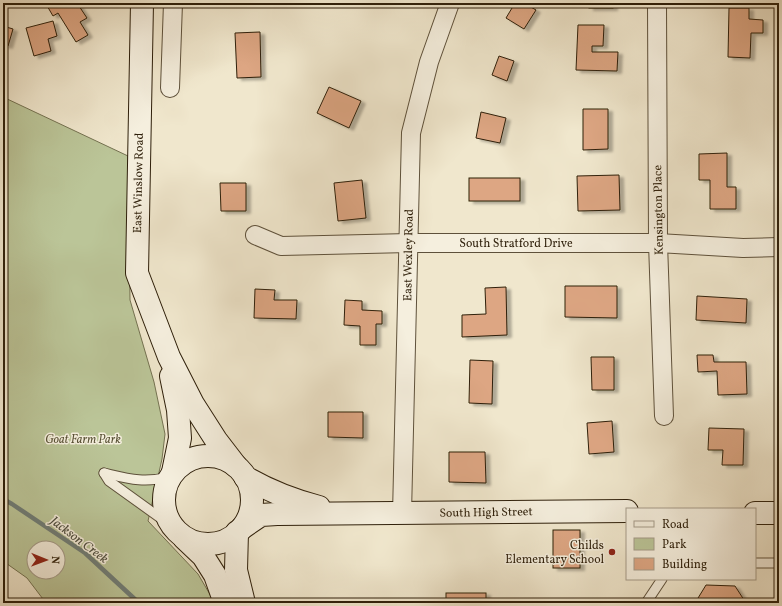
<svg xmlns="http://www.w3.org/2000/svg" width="782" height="606" font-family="Vollkorn,serif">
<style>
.green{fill:#bbc598;stroke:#747251;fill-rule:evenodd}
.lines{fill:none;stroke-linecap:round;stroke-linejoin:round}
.stream{stroke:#717e77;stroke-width:4.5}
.building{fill:#dda683;stroke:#2e1f0a;filter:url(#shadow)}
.lane-casing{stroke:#5e513b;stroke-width:11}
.street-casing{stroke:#5e513b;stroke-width:20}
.secondary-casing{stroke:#2e1f0a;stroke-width:24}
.lane{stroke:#f5efde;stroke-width:9}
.street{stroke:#f5efde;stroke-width:18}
.secondary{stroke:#f5efde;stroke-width:22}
.poi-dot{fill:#8f2418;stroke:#f5efde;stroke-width:1.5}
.labels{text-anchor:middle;stroke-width:3;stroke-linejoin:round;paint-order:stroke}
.street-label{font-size:12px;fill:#2e1f0a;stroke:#f5efde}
.park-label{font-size:12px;font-style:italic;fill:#585135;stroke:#f5efde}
.poi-label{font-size:12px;fill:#2e1f0a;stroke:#f5efde;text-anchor:end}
.water-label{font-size:13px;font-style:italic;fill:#4f4f40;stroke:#f5efde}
</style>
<defs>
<filter id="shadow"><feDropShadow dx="4.5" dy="2.5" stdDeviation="1" flood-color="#0004"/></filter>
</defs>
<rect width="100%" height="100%" fill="#f0e7cd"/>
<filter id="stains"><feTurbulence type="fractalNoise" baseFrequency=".005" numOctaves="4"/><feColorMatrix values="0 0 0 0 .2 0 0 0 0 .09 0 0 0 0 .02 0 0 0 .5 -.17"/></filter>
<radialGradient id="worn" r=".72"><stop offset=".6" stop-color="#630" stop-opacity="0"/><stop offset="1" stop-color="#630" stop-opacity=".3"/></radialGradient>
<!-- green -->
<path class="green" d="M3,97L128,156L130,300L154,382L165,434L162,459L148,521L198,574L215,603H46L27,578L3,561ZM34,548H58V572H34Z"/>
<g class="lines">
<!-- stream -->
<polyline class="stream" points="3,499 12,504 85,553 139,603"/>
</g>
<!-- building -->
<g class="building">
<polygon points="48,3 77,3 87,18 80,22 88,35 76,42 58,13 53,16 46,4"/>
<polygon points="515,3 524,3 536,10 524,29 506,18"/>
<rect x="589" y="3" width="24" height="5"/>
<polygon points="729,8 749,8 749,19 763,20 763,33 751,33 750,58 728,57"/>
<polygon points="53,21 57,36 48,39 51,51 34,56 26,28"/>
<polygon points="578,25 604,25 603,46 592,46 592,52 618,52 617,71 576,70"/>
<polygon points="3,26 13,29 8,46 3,45"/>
<polygon points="260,32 261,77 237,78 235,33"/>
<polygon points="499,56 514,61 507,81 492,75"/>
<polygon points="329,87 361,101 349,128 317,113"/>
<polygon points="583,109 608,109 608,149 583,150"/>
<polygon points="481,112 506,118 500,143 476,138"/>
<polygon points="727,153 727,187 736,187 736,209 710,209 710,180 699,180 699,154"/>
<polygon points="619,175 620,210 578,211 577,176"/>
<rect x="469" y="178" width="51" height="23"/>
<polygon points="362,180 366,218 338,221 334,183"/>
<polygon points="220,183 246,183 246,211 221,211"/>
<polygon points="565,286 617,286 617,318 565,317"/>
<polygon points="506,287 507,335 462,337 462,315 486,314 485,288"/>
<polygon points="255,289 275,290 274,300 297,300 296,319 254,318"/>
<polygon points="697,296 747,299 746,323 696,320"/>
<polygon points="345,300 362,301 362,310 382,311 382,324 376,324 376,345 360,345 360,326 344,325"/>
<polygon points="697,355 713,355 714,362 746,362 747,394 718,395 717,371 698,372"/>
<polygon points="591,357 614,357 614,390 592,390"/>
<polygon points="470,360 493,361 492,404 469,403"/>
<polygon points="328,412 363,412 363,438 328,437"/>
<polygon points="612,421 614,452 589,454 587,423"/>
<polygon points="709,428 744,429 743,465 722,465 723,450 708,450"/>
<polygon points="449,452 485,452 486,483 449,482"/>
<rect x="553" y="530" width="27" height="38"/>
<polygon points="706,585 735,586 746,603 695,603"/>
<rect x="446" y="593" width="40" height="10"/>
</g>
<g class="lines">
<defs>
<g id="lane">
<polyline points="104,473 109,481 173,527"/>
<path d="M104,473C130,479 143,483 170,477"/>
<polyline points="755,563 779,563"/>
<polyline points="646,603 662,579"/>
</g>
<g id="street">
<polyline points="657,3 658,243 664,416"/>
<polyline points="170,88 173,3"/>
<polyline points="255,235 281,246 409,243 658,243 743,248 779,247"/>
<polyline points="402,514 411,133 429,62 450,3"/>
</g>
<g id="secondary">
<polyline points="142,3 137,273 169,357 193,404 216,440 236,466"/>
<polyline points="171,376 178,410 180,438 173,472"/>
<circle cx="208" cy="500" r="44"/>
<path d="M245,477C269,491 292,500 319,507"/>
<polyline points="755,513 779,513"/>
<polyline points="242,528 261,515 277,514 627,511"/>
<polyline points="237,532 236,570 244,603"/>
<polyline points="184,538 203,556 215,575 225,603"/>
</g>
</defs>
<!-- lane casing -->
<use href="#lane" class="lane-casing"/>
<!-- street casing -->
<use href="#street" class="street-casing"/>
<!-- secondary casing -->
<use href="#secondary" class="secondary-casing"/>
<!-- lane -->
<use href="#lane" class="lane"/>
<!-- street -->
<use href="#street" class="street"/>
<!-- secondary -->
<use href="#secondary" class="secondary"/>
</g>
<!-- markers -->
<circle class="poi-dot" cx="612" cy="552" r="4"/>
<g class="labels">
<!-- street labels -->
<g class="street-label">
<text transform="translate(138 183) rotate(-89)" y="4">East Winslow Road</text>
<text transform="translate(658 210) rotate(-91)" y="4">Kensington Place</text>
<text x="516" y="247">South Stratford Drive</text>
<text transform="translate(408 255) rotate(-89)" y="4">East Wexley Road</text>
<text transform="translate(486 512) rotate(-1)" y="4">South High Street</text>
</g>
<!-- park labels -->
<g class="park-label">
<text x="83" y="443">Goat Farm Park</text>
</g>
<!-- poi labels -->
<g class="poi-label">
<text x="604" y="549">Childs<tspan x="604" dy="14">Elementary School</tspan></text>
</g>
<!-- water labels -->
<g class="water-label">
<text transform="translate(80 539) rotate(37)" y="5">Jackson Creek</text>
</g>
</g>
<!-- margin -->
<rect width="782" height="606" fill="none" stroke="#f0e7cd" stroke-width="16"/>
<rect x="4" y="4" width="774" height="598" fill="none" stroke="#2e1f0a" stroke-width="2"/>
<rect x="8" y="8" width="766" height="590" fill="none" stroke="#2e1f0a"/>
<!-- legend -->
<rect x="626" y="508" width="130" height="72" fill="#f5efde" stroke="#a59c89"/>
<rect x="634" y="521" width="20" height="6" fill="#f5efde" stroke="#a59c89"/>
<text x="662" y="528" font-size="12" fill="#2e1f0a">Road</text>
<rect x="634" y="538" width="20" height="12" fill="#bbc598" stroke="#a59c89"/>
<text x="662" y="548" font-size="12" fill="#2e1f0a">Park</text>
<rect x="634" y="558" width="20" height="12" fill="#dda683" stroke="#a59c89"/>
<text x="662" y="568" font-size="12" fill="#2e1f0a">Building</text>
<!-- north arrow -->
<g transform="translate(46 560) rotate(91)"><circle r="19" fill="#f5efde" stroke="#a59c89"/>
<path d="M0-3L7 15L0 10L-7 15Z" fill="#8f2418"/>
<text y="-6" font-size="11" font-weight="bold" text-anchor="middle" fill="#2e1f0a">N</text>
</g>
<rect width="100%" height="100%" filter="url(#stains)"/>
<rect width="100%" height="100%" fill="url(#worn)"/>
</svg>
